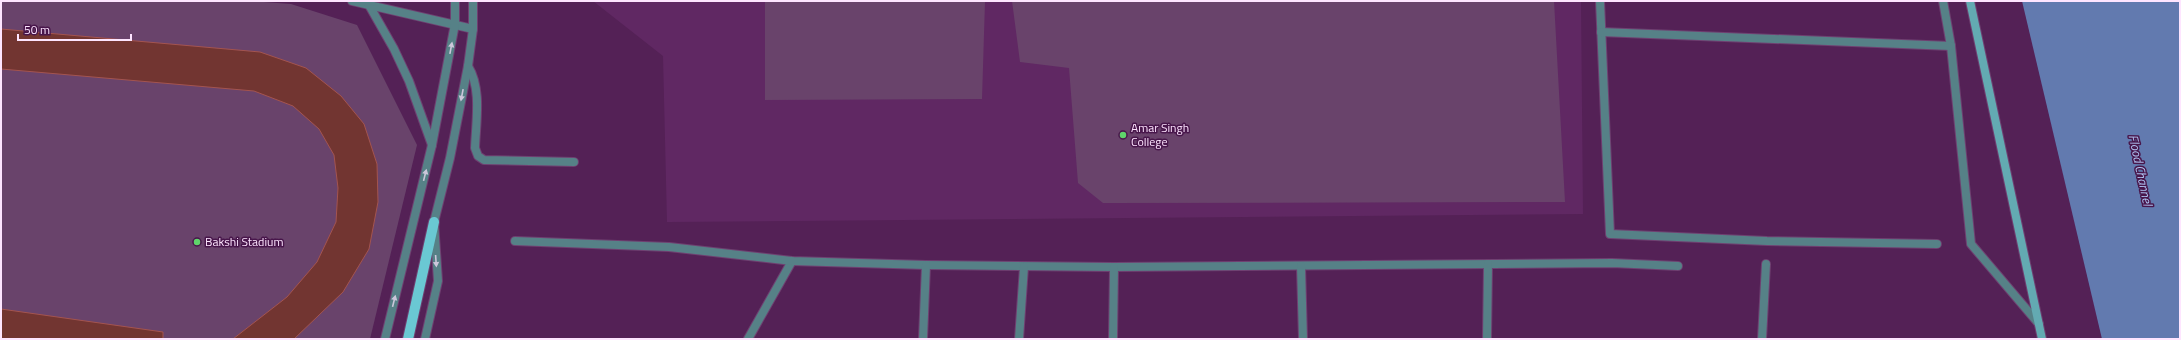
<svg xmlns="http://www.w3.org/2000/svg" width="2181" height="340" font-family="'Titillium Web',sans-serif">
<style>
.built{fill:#602863}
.green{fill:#69436b}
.water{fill:#627aaf}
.building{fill:#723531;stroke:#a4544f}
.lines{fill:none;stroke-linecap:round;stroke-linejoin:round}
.service-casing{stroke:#6f4071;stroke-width:10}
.minor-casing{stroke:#6f4071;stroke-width:10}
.tertiary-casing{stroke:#6f4071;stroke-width:10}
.secondary-casing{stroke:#6f4071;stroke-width:10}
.primary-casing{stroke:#6f4071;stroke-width:12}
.service{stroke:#568187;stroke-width:8}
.minor{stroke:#568187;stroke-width:8}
.tertiary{stroke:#568187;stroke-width:8}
.secondary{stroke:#63aab2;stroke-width:8}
.primary{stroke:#6ac8d3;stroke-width:10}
.oneway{fill:#ccc7db}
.poi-dot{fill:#5fd56b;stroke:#48164b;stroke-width:1.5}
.labels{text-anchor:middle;stroke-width:3;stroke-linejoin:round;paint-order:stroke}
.poi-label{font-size:12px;fill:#fee5ff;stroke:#48164b;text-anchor:start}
.water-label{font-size:13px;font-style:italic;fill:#afc5f3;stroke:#48164b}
</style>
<rect width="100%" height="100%" fill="#542156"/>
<!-- built -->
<polygon class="built" points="593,1 1581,1 1583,214 667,222 663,56"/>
<!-- green -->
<g class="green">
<polygon points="1,1 250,1 291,4 357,25 417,145 370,339 1,339"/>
<polygon points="765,1 985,1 982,99 765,100"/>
<polygon points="1012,1 1554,1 1565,202 1103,203 1078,183 1069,68 1020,62"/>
</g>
<!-- water -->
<polygon class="water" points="2022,1 2180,1 2180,339 2102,339"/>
<!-- building -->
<g class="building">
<polygon points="1,29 260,52 306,68 341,96 364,124 377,164 378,202 369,249 343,292 294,339 233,339 287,297 317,262 336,222 338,188 334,155 319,129 293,106 254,91 1,69"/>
<polygon points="1,309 163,332 163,339 1,339"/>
</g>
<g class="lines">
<defs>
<g id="service">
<path d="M468,66C482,89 476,121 475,148L478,156L484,160L574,162"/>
<polyline points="748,339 792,261"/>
</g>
<g id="minor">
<polyline points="352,1 473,29"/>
<polyline points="1600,1 1610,234 1767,241 1937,244"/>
<polyline points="1943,1 1951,46 1971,244 2039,324"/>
<polyline points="369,5 394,49 409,81 432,145"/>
<polyline points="1601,32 1951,46"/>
<polyline points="515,241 669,247 792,261 926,265 1114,267 1612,263 1678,266"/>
<polyline points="1301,266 1303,339"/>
<polyline points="923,339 926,265"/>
<polyline points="1019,339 1024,267"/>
<polyline points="1113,339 1114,267"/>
<polyline points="1487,339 1488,264"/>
<polyline points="1762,339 1766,264"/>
</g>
<g id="tertiary">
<polyline points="385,339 432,145 455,24 455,1"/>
<polyline points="425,339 438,281 434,222 450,158 468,66 473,29 473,1"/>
</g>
<polyline id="secondary" points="1970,1 2042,339"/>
<polyline id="primary" points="408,339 434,222"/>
</defs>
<!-- service casing -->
<use href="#service" class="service-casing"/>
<!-- minor casing -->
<use href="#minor" class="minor-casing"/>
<!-- tertiary casing -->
<use href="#tertiary" class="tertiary-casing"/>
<!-- secondary casing -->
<use href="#secondary" class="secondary-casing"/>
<!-- primary casing -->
<use href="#primary" class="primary-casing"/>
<!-- service -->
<use href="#service" class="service"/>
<!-- minor -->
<use href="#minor" class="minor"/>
<!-- tertiary -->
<use href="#tertiary" class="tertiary"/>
<!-- secondary -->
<use href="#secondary" class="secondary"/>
<!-- primary -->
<use href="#primary" class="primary"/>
</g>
<!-- one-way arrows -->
<defs><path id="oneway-solid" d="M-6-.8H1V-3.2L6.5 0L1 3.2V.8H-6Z"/></defs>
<g class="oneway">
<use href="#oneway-solid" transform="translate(451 48) rotate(-79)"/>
<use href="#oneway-solid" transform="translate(462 95) rotate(101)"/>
<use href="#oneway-solid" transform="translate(425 175) rotate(-76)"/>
<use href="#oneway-solid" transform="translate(436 261) rotate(86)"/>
<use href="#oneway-solid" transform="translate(394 301) rotate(-76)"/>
</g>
<!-- markers -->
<g class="poi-dot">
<circle cx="1123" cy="135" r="4"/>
<circle cx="197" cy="242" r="4"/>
</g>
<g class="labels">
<!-- poi labels -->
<g class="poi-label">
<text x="1131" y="132">Amar Singh<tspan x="1131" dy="14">College</tspan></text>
<text x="205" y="246">Bakshi Stadium</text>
</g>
<!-- water labels -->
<g class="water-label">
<text transform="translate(2141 170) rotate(78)" y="5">Flood Channel</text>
</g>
</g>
<!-- border -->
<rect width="2181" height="340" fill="none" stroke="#fee5ff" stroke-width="4"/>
<!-- scale -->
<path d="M18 34v6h113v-6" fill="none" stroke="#fee5ff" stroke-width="2"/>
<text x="24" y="34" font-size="12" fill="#fee5ff" stroke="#48164b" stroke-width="3" paint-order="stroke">50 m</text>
</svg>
